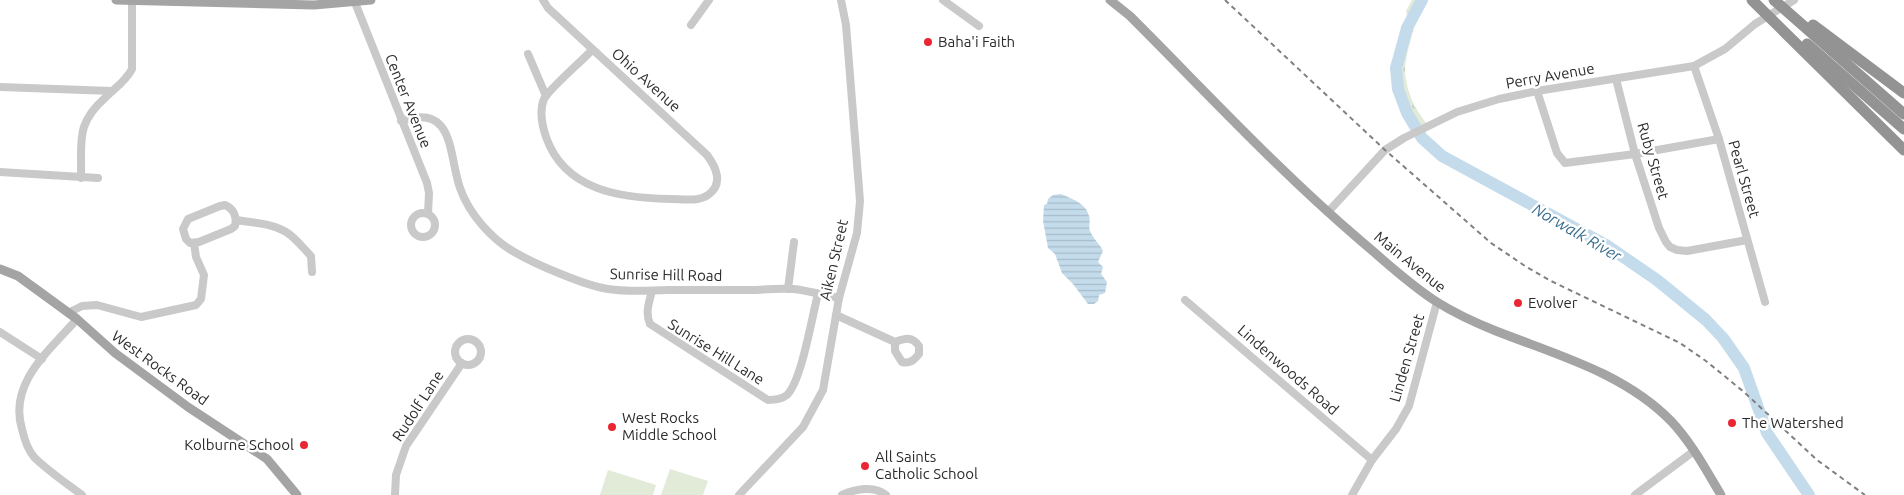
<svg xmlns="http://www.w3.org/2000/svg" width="1904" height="495" font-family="Ubuntu,sans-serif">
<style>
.grass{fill:url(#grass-tufts)}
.garden{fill:#e2ead8}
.water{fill:url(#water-rules)}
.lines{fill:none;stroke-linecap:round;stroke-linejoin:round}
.river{stroke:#c3dbeb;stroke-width:12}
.minor{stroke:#c9c9c9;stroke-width:8}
.major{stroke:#a4a4a4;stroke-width:9}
.highway{stroke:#939393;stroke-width:11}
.rail{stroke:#818181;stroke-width:2;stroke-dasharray:5 4;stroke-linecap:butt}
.poi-dot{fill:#ea2633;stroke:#fff;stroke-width:2}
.labels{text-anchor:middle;stroke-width:5;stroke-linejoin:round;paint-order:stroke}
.poi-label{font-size:15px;fill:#2c2c2c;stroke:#fff;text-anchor:start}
.street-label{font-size:15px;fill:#2c2c2c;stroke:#fff}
.water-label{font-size:16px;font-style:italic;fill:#386d8f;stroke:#fff}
</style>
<defs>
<pattern id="grass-tufts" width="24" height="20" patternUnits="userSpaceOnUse" patternTransform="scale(1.25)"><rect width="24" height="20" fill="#e2ead8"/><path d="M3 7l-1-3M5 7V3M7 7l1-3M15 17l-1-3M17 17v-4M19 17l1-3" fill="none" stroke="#c2c9ba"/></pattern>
<pattern id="water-rules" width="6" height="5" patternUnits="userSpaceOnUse" patternTransform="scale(1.25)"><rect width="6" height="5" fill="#c3dbeb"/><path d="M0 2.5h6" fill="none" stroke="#a8bcca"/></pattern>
</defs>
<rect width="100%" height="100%" fill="#fff"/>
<!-- grass -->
<path class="grass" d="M1412,0H1419L1413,12L1415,20L1414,27C1411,40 1406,55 1405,68C1405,90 1416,113 1431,128L1425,131C1409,116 1398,90 1399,68C1399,48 1411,31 1406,11Z"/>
<!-- garden -->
<g class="garden">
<polygon points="670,469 708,481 703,495 661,495"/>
<polygon points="608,470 656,485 653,495 600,495"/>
</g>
<!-- water -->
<path class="water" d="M1061,194C1072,199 1086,203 1089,216C1091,221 1088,226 1090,231C1093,239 1100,244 1103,251L1098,262L1103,267L1101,274L1107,282L1105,293L1099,295L1098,301L1094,304H1088L1073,284L1062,273L1055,254L1048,248L1043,221L1044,205L1047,204L1048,199L1053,195Z"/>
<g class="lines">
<!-- river -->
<polyline class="river" points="1422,0 1407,28 1396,68 1398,89 1407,113 1422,138 1442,156 1606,245 1657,280 1706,320 1723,338 1744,368 1767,433 1809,495"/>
<!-- minor -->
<g class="minor">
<polyline points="354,0 427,183 429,193 428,214"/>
<path d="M543,0L548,8L707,155C716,167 724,184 708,195C698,202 682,199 670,199C621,198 565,191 546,137C542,125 539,111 544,99C549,89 583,60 592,50"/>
<polyline points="943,0 979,26"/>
<polyline points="691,25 709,0"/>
<polyline points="528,54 546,96"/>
<polyline points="1694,66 1719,139 1765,302"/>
<polyline points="1616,79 1635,154 1659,228 1666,242 1670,247 1677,250 1687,251 1747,240"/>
<polyline points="0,87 112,91"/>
<polyline points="1537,91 1557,153 1565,163 1635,154 1719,139"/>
<path d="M401,121C455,103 448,153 460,188C469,214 492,240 516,253C535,264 586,286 608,289C627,292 648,291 668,290C697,290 727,290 756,290C768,289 781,288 794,289C809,291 824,295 839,298"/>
<polyline points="0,172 98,178"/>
<path d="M81,178C82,141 75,124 106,97C115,88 126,81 132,69V1"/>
<path d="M225,205C234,209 237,217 235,226L231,229L199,242L190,243L186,239L183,229L188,219L220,206Z"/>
<polyline points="1328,212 1385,150 1404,138 1457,112 1499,99 1537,91 1694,66 1725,49 1755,24 1794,0"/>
<circle cx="423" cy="225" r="12"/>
<path d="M236,220C253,223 274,223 289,234C297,240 304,249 311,256L312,272"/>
<polyline points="788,289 794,242"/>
<path d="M652,291C649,302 645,313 650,324L768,400C775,400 782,399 787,395C802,380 812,316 818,294"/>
<polyline points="1185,300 1372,460"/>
<polyline points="68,313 82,306 97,305 141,317 196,305 201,299 204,275 196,257 194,243"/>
<path d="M836,315L895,342V351L902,362C910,364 914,360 919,354V346C912,336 905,338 895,342"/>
<path d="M77,319C50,350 8,383 22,429C24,438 28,450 34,457C48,471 66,483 82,495"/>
<polyline points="0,332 42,359"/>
<circle cx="468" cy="352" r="13"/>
<polyline points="395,495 396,475 406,446 462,363"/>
<polyline points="739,495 803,427 823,390 839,298 857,233 860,201 846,25 841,0"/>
<path d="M842,495C855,489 874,485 886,495"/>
<polyline points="1352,495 1372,460 1396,429 1409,406 1437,302"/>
<polyline points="1635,495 1694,451"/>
</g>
<!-- major -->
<g class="major">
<polyline points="116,0 314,5 371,0"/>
<path d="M1110,0L1130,16C1207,93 1279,171 1361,241C1386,262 1410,285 1437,302C1456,314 1476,323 1496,331C1557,355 1624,373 1671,421C1691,442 1706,470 1721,495"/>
<polyline points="0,269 18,276 77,319 115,353 188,407 267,459 297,495"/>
</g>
<!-- highway -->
<g class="highway">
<polyline points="1752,0 1904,150"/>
<polyline points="1774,0 1904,114"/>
<polyline points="1813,25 1904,93"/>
<polyline points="1807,44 1904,129"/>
</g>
<!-- rail -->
<polyline class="rail" points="1225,0 1385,150 1491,243 1525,266 1551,281 1680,343 1706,361 1744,392 1817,460 1865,495"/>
</g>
<!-- markers -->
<g class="poi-dot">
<circle cx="928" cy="42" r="5"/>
<circle cx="1518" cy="303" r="5"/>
<circle cx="1732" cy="423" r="5"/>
<circle cx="612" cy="427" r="5"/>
<circle cx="304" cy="445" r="5"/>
<circle cx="865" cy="466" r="5"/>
</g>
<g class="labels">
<!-- poi labels -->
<g class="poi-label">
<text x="938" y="47">Baha'i Faith</text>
<text x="1528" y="308">Evolver</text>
<text x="622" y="423">West Rocks<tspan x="622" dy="17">Middle School</tspan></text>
<text x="1742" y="428">The Watershed</text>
<text x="294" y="450" text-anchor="end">Kolburne School</text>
<text x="875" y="462">All Saints<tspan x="875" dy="17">Catholic School</tspan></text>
</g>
<!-- street labels -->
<g class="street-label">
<text transform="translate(1550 76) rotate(-10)" y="5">Perry Avenue</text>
<text transform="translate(646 80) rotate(42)" y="5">Ohio Avenue</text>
<text transform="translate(408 101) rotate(68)" y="5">Center Avenue</text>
<text transform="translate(1653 161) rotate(74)" y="5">Ruby Street</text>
<text transform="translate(1744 179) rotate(74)" y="5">Pearl Street</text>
<text transform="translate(834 260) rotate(-77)" y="5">Aiken Street</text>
<text transform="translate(1410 262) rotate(39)" y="5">Main Avenue</text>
<text transform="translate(666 275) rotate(1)" y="5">Sunrise Hill Road</text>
<text transform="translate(716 352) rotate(32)" y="5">Sunrise Hill Lane</text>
<text transform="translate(1407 358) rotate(-74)" y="5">Linden Street</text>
<text transform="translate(160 368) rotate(36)" y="5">West Rocks Road</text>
<text transform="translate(1288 370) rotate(41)" y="5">Lindenwoods Road</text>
<text transform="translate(418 406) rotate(-57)" y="5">Rudolf Lane</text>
</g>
<!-- water labels -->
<g class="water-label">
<text transform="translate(1577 232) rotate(30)" y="6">Norwalk River</text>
</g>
</g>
</svg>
